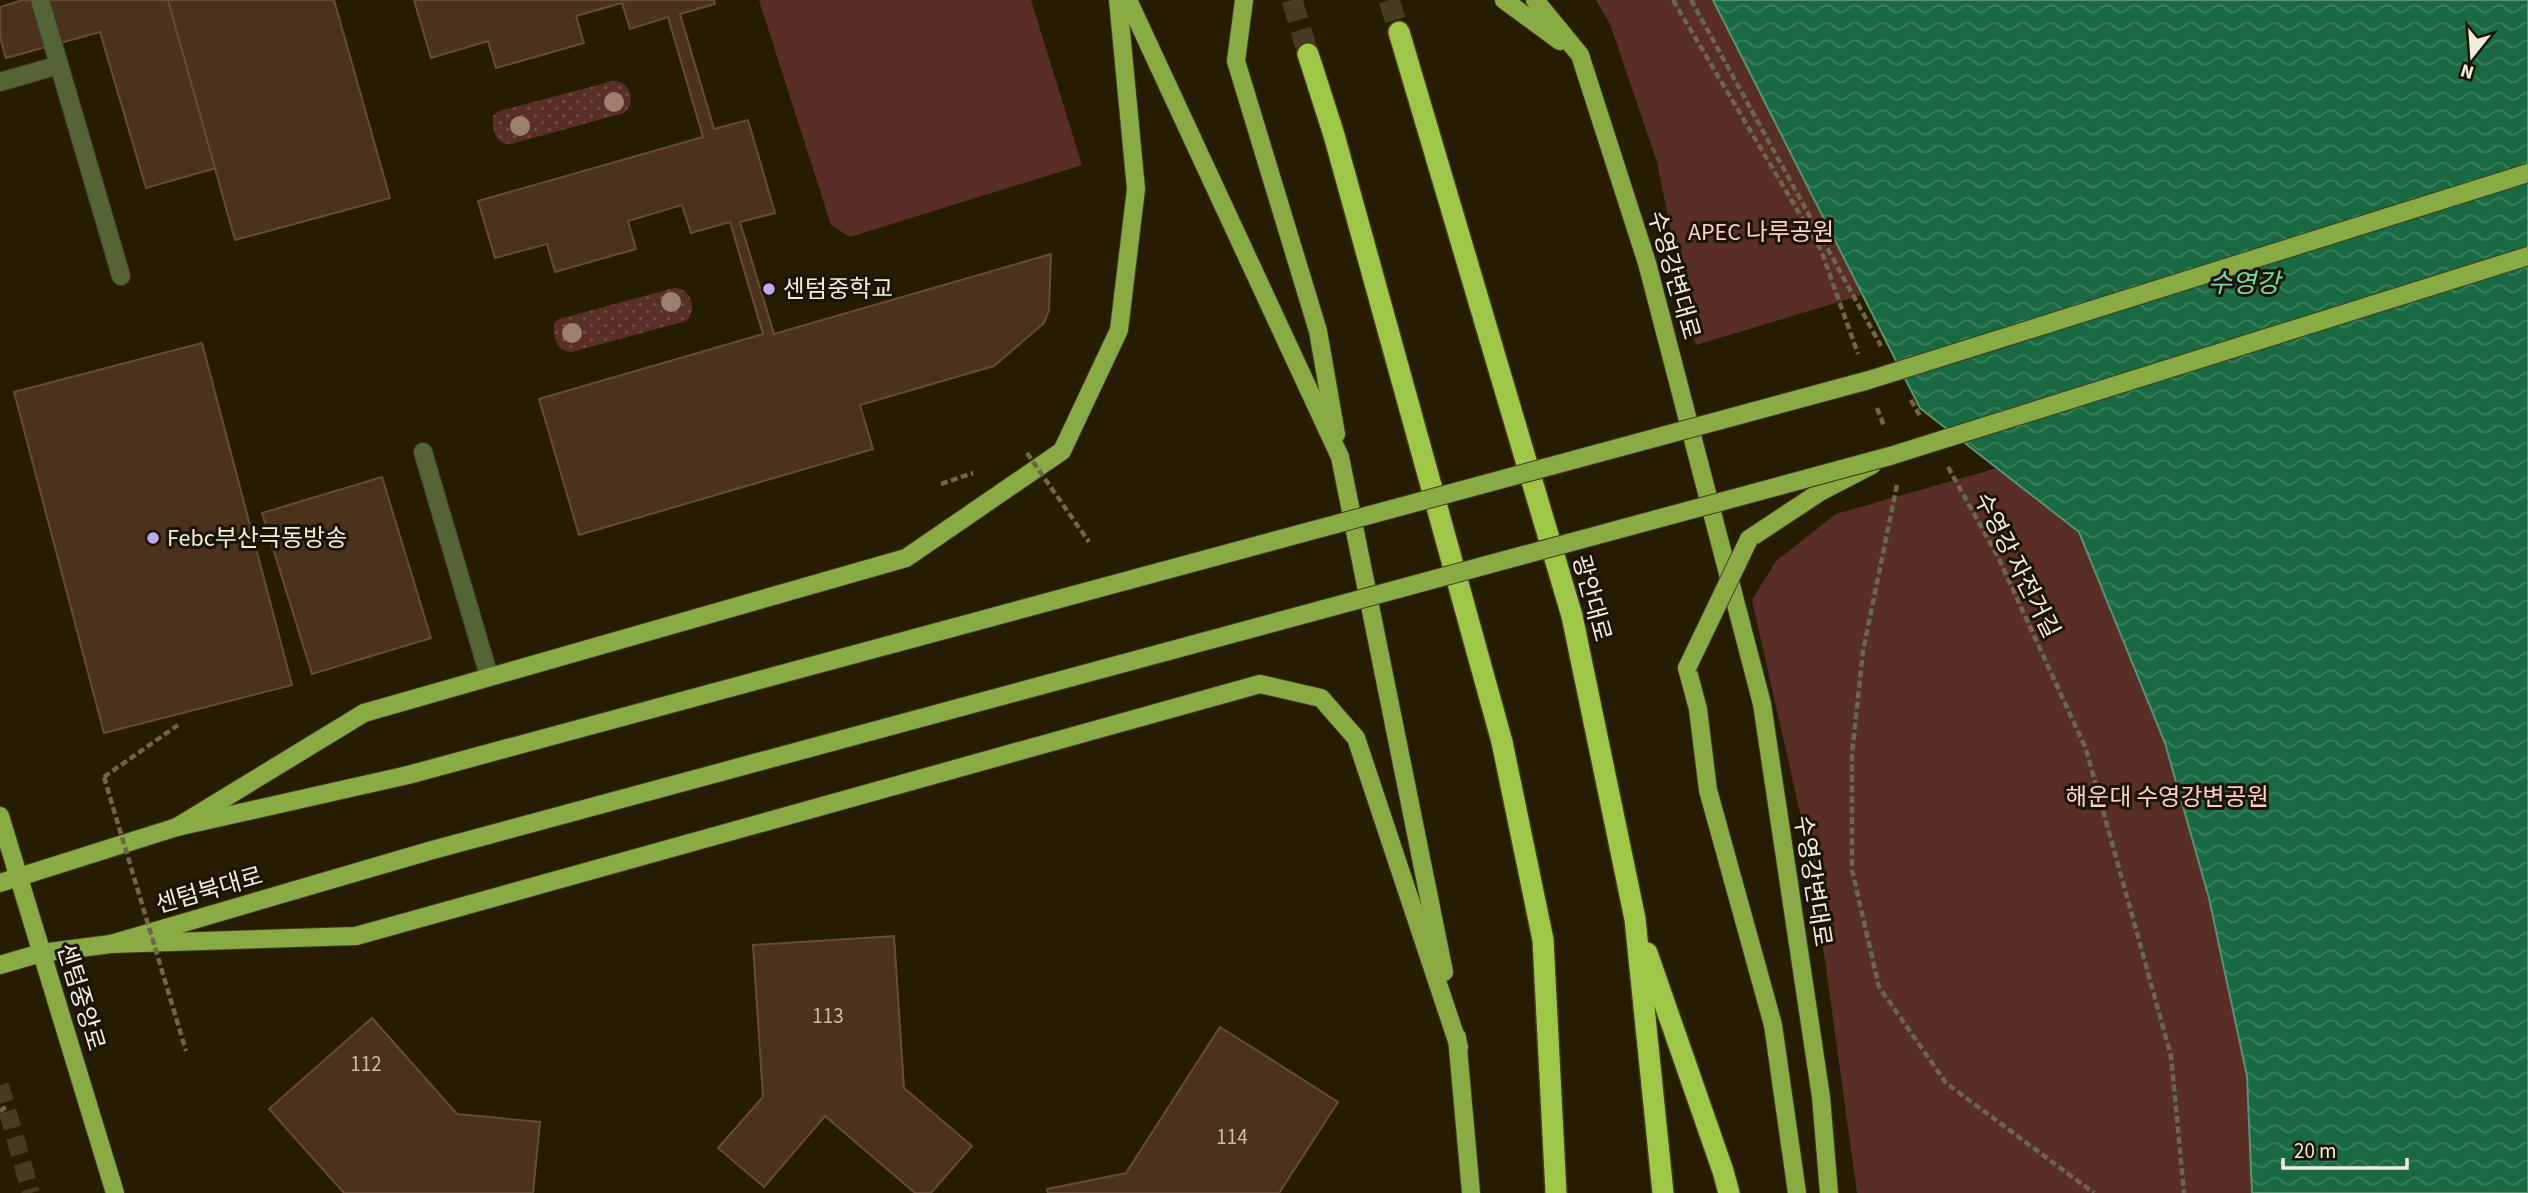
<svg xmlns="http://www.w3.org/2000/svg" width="2528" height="1193" font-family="'Source Sans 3','Noto Sans KR',sans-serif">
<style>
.grass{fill:url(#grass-dots)}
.park{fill:#592e28}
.water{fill:url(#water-waves);stroke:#5a9170;stroke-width:2}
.building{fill:#4b321d;stroke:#664c36;stroke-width:2}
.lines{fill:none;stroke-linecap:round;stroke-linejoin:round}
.major-tunnel{stroke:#453c21;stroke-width:18;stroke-dasharray:18 9;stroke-linecap:butt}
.highway-tunnel{stroke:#453c21;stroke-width:21;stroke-dasharray:21 10;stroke-linecap:butt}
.minor-casing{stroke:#433a1f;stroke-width:20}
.major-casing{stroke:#433a1f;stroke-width:20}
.highway-casing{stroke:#433a1f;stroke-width:24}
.path{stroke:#6d654c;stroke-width:4.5;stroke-dasharray:7 3.5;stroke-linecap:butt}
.minor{stroke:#546435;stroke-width:18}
.major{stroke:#89ab43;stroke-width:18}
.highway{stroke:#9fc747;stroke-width:21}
.major-bridge-casing{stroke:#433a1f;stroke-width:20;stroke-linecap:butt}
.path-bridge{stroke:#6d654c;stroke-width:4.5;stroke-dasharray:7 3.5;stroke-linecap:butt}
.major-bridge{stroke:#89ab43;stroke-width:18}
.tree{fill:#9c7f6d}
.poi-dot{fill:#bcaaf6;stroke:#1b1400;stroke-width:2.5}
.labels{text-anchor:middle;stroke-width:6;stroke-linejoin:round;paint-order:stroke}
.number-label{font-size:21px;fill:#c8beac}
.park-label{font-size:24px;fill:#fccfc7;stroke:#1b1400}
.street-label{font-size:24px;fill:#f2eddb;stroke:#1b1400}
.poi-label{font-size:24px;fill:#f2eddb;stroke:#1b1400;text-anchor:start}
.water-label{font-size:26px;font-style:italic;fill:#72db9f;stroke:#1b1400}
</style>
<defs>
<pattern id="grass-dots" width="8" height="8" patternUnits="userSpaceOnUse" patternTransform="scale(1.75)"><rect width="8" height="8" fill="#592e28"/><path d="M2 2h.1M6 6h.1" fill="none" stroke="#714d47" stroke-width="1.8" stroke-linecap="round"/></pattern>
<pattern id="water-waves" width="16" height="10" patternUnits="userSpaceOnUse" patternTransform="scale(1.75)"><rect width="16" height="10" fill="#196a42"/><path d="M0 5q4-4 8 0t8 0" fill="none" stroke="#3b805d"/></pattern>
</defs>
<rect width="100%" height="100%" fill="#261d00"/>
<!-- grass -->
<g class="grass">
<path d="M613,81C630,80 637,103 624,113L511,144C495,144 492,129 493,116L499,111Z"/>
<path d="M674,288C691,288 698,310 686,321L572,352C556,352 553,337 554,323L559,319Z"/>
</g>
<!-- park -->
<g class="park">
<polygon points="759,0 1031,0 1082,165 850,237 831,225"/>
<polygon points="1596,0 1736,0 1892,286 1696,345 1689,323 1657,162 1610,24"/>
<polygon points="2439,342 2528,1193 1857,1193 1812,866 1752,600 1776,561 1836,514"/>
</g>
<!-- water -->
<polygon class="water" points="1713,0 2528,0 2528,1193 2252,1193 2247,1076 2209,898 2165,743 2079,532 1920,408"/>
<!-- building -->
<g class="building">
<polygon points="23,0 168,0 216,168 146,188 100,32 6,58 0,37 0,7"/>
<polygon points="168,0 334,0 390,198 235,240"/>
<polygon points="414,0 714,0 715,4 680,14 714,129 748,120 775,213 740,222 774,334 1051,254 1049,310 1044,323 994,366 860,405 873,449 579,535 539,399 763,334 730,222 691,233 682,205 628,221 636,249 555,272 547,244 495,258 478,201 703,137 668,17 630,29 622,3 576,16 584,43 496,68 488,41 431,58"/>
<polygon points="202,343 292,685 104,733 14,392"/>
<polygon points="382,477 431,638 312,674 262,513"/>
<polygon points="894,936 904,1088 972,1146 931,1193 915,1193 825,1116 764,1187 718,1148 763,1097 753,945"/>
<polygon points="372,1018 457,1114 540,1122 533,1193 344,1193 269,1109"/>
<polygon points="1220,1027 1338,1102 1279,1193 1048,1193 1047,1189 1126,1173"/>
</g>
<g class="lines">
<!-- major-tunnel -->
<polyline class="major-tunnel" points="0,1085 31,1193"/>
<!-- highway-tunnel -->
<g class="highway-tunnel">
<polyline points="1292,0 1308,54"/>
<polyline points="1389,0 1399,32"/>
</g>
<defs>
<g id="minor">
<polyline points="40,0 121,276"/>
<polyline points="0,82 59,65"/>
<polyline points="423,452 489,676"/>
</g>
<g id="major">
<polyline points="1128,0 1340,457 1444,972"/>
<polyline points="1244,0 1236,61 1318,331 1336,434"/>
<polyline points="1504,0 1560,41"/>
<polyline points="1535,0 1580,55 1647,263 1762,704 1821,1097 1829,1193"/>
<polyline points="1749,539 1820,492 1872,465"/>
<polyline points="1687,668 1698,709 1708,790 1773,1025 1797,1193"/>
<polyline points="0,816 115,1193"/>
<polyline points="177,827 364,713 906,558 1062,451 1119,330 1136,189 1118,0"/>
<polyline points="0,883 177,827 408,775"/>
<polyline points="111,944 356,936 1260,684 1321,698 1356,738 1459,1047"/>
<polyline points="0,965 41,953 111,944 429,851"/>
<polyline points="1457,1037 1471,1193"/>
</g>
<g id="highway">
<polyline points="1399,32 1572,616 1635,919 1663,1193"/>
<polyline points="1308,54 1334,135 1502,742 1543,940 1556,1193"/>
<polyline points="1647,953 1723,1171 1729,1193"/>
</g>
</defs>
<!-- minor casing -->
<use href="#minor" class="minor-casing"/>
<!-- major casing -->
<use href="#major" class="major-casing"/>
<!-- highway casing -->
<use href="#highway" class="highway-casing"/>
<!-- path -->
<g class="path">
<polyline points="1673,0 1821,250 1858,354"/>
<polyline points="1691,0 1881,346"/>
<polyline points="1911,400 1920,416"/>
<polyline points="1877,408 1884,426"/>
<polyline points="1948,467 1998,557 2086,749 2171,1056 2184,1193"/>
<polyline points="941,484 973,473"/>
<polyline points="1897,485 1863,651 1852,754 1852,870 1879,987 1946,1083 2094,1193"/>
<polyline points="104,777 178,725"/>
<polyline points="0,1111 6,1107"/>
</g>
<!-- minor -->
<use href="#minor" class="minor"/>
<!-- major -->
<use href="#major" class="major"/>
<!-- highway -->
<use href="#highway" class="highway"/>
<defs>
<g id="major-bridge">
<polyline points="1687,668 1749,539"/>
<polyline points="408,775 1869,380 2528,173"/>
<polyline points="429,851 1890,456 2528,256"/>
</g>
</defs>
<!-- major-bridge casing -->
<use href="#major-bridge" class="major-bridge-casing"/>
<!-- path-bridge -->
<g class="path-bridge">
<polyline points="1027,453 1089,542"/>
<polyline points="104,777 186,1051"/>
</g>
<!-- major-bridge -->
<use href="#major-bridge" class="major-bridge"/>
</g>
<!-- trees -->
<g class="tree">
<circle cx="614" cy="102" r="10"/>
<circle cx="520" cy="126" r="10"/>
<circle cx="671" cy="302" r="10"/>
<circle cx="572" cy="333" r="10"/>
</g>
<!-- markers -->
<g class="poi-dot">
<circle cx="769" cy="289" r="7"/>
<circle cx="153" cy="538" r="7"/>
</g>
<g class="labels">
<!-- number labels -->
<g class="number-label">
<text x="828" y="1023">113</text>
<text x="366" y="1071">112</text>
<text x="1232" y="1144">114</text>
</g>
<!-- park labels -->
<g class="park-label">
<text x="1761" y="240">APEC 나루공원</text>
<text x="2167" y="805">해운대 수영강변공원</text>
</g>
<!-- street labels -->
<g class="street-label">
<text transform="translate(1674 275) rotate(74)" y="8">수영강변대로</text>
<text transform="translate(2017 565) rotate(63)" y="8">수영강 자전거길</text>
<text transform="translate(1592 598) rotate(75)" y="8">광안대로</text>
<text transform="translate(1813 881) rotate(81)" y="8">수영강변대로</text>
<text transform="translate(209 890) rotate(-16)" y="8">센텀북대로</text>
<text transform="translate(81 997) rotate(73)" y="8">센텀중앙로</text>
</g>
<!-- poi labels -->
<g class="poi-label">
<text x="783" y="297">센텀중학교</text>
<text x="167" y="546">Febc부산극동방송</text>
</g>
<!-- water labels -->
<g class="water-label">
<text x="2244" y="292">수영강</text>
</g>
</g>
<!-- north arrow -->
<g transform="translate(2472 56) rotate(197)" stroke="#1b1400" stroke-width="5" paint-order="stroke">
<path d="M0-5L12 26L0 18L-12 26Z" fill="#f2eddb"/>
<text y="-10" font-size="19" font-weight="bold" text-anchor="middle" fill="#f2eddb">N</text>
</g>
<!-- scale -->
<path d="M2283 1158v10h124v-10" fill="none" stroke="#f2eddb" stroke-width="3.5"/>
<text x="2294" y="1158" font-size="21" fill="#f2eddb" stroke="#1b1400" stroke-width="5" paint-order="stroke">20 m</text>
</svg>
